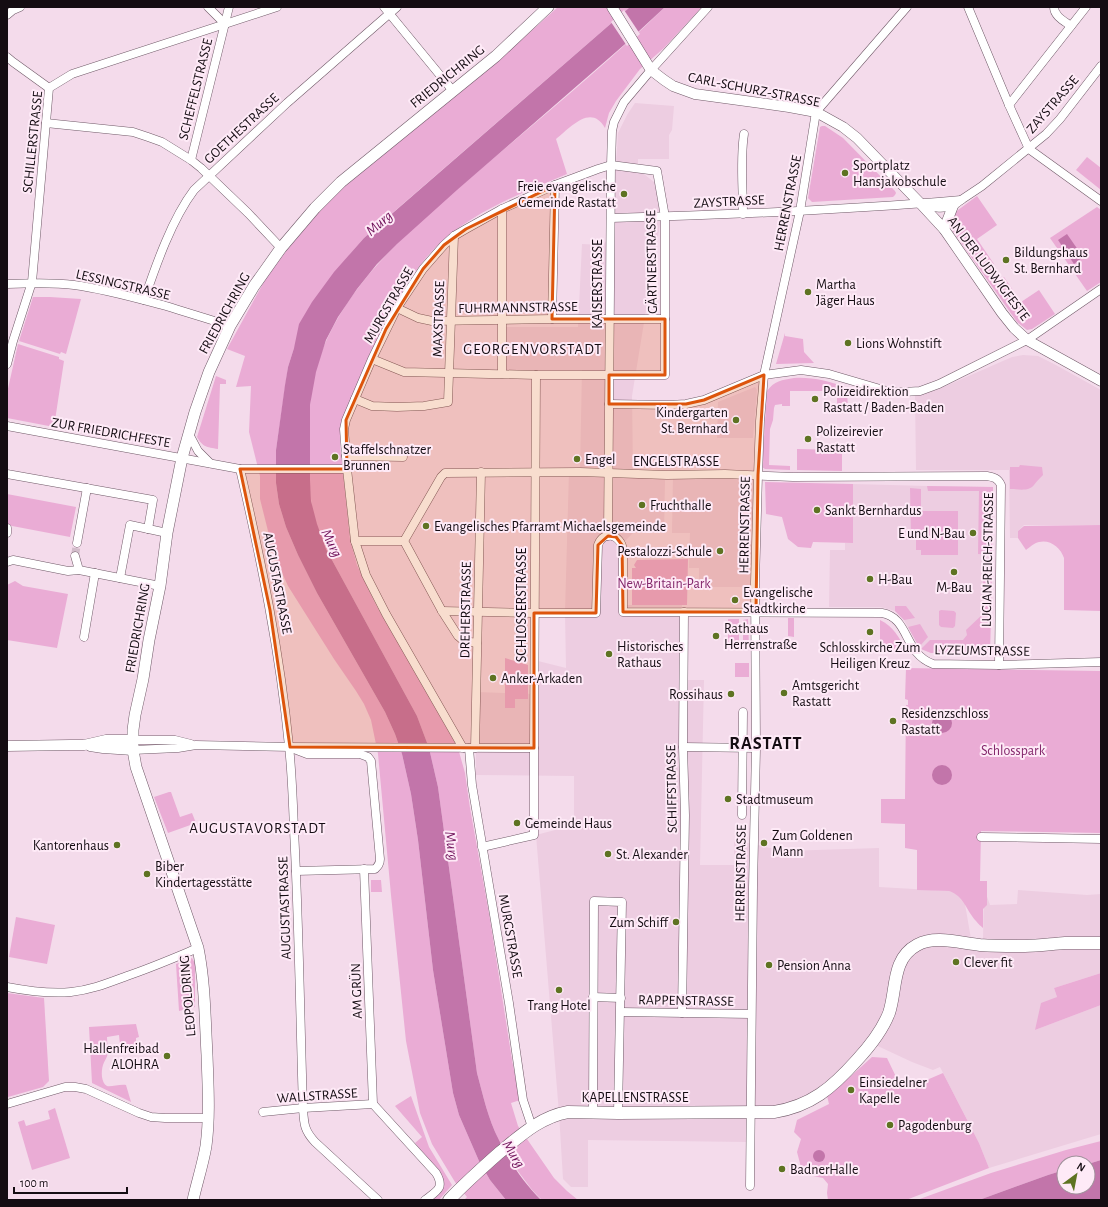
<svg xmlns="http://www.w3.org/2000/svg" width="1108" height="1207" font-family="'Alegreya Sans',sans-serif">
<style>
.built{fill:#edcde1}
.green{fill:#eaacd5}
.water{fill:#c275aa}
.pier{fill:#f4dbeb}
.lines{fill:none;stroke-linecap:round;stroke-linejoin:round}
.minor-tunnel{stroke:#d2bcca;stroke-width:8;stroke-dasharray:8 4;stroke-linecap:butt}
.minor-casing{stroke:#705a68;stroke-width:9}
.tertiary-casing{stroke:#705a68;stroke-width:11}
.secondary-casing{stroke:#705a68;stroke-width:12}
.primary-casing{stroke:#705a68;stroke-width:13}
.minor{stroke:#fff;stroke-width:8}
.tertiary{stroke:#fff;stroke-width:10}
.secondary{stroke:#fff;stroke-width:11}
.primary{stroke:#fff;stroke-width:12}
.marked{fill:#dd550c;fill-opacity:0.2;stroke:#dd550c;stroke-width:3;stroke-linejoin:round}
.poi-dot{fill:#5e7322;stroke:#feeaf7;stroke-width:1.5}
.labels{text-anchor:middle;stroke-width:4;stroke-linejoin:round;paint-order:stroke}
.street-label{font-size:14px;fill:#140c12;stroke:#feeaf7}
.poi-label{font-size:14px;fill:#140c12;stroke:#feeaf7;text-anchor:start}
.park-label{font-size:14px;fill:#84286c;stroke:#feeaf7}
.water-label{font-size:15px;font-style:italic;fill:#70115a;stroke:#feeaf7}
.neighbourhood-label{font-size:15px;letter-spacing:1px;fill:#140c12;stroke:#feeaf7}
.district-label{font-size:18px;font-weight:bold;letter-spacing:1px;fill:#140c12;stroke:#feeaf7}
</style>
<rect width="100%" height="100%" fill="#f4dbeb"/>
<!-- built -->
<g class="built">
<polygon points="635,103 674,106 672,130 669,135 669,159 638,159 638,169 655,183 662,212 632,396 633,473 665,480 664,532 633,533 620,546 621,605 682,605 681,680 704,680 700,865 734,865 734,840 784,851 879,848 879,887 949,891 953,892 957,895 965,904 971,939 983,939 984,888 990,905 1017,904 1018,890 1087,895 1101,894 1101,973 1054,988 1057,997 1035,1030 1101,1005 1101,1134 989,1168 979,1143 940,1067 933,1070 912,1062 867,1041 835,1077 825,1084 807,1095 791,1103 781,1107 746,1107 747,1142 588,1140 588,1187 571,1187 563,1179 559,1113 536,835 574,825 574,776 476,775 476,692 533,694 534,660 566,668 565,613 569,472 580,472 582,370 505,370 506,327 578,327 582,244 603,245 614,232 616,165 618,133 627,115"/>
<polygon points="1023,355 1038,356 1054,364 1101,390 1101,525 1024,525 1018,531 1018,538 1010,538 1009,470 916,470 915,396 939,389 1012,357"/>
<polygon points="755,387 757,390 753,438 717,438 718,402"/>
<polygon points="673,478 744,479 748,480 752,484 753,489 751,534 750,587 699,587 699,568 689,568 690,533 672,533"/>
<polygon points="853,484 927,486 993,487 990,652 931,653 921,649 919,647 904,620 895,611 881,607 829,607 830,550 845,550 845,543 853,543"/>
</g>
<!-- green -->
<g class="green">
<polygon points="558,7 630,7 397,209 364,238 350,254 294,348 288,367 276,450 276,483 279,504 286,527 298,555 317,593 385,712 395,734 402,754 411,794 418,840 433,970 453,1093 459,1115 479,1161 490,1180 506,1200 464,1200 467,1197 455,1182 432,1144 420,1113 406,1041 391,895 378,754 371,720 364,704 356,691 334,659 288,586 274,555 260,499 260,476 249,432 251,386 236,387 245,356 227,349 265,280 287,250 319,212 344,187 499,60"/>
<path d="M665,7H702L664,48L640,69L616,101L609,113L605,128C591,103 570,128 556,139L567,174C522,193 474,211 438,245C406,276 388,319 369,359C363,373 356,388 349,403C347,409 343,416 341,423C340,430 340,437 340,444L350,539L357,565L376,605L458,748L465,773L470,808L490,919L512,1060L520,1100L511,1103L518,1126L554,1178L567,1191L578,1200H542C533,1192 527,1183 520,1174C512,1163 505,1152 499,1140C488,1119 483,1095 477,1073L438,787L429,748L417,716L326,549C320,533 312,516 311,499C309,483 310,467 310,451C310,436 309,421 310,406C311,385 318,358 327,339C360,268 425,217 482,168C544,115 607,64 665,7Z"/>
<polygon points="822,126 825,126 843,138 895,191 896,193 895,195 893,197 812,202 808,198 820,127"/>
<polygon points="1087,157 1101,168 1101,190 1076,170"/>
<polygon points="977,196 997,225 977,239 994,264 990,267 999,280 1004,277 1021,302 1039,290 1055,314 1032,329 1027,330 1017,322 950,227 954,213"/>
<polygon points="1097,207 1101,210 1101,282 1087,291 1050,238"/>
<polygon points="33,297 50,297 81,299 66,354 61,352 60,354 19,341"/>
<polygon points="785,333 785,336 803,339 804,352 814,363 776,364"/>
<polygon points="18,344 59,357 59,359 64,361 54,427 7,418 7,393"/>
<path d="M216,376L226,380V384H220L218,449C206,447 203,447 197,437Z"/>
<path d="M794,378C812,377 830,381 847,388L848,412H837V391H790V406H782V404L775,405L774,408L773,420L770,429L769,465L790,466V470L765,469L762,467L767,391C774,381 782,380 794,378Z"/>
<polygon points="797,449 842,450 842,471 797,470"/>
<path d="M1020,465L1042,467L1043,475C1039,479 1037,481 1034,485C1029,492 1017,489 1010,489V467H1019Z"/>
<polygon points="765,482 853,484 853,543 813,542 811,548 798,547 788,539 782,517 766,514"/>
<polygon points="927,486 993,487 992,555 978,554 979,491 928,491"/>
<polygon points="910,488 921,489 921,511 958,511 958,555 921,555 921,550 916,550 916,537 911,536"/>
<polygon points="7,494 76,507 70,537 7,525"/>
<path d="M1101,525V611L1064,610V558C1061,548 1050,539 1039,542C1034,543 1030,547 1026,550L1018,538V531L1024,526Z"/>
<polygon points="688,559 687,605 632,605 632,568 636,568 634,565 637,560"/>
<polygon points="983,566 992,566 991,609 983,609"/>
<polygon points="15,581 23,586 68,594 57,648 7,640 7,585"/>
<polygon points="895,606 906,606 915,618 904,620 895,611"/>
<polygon points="941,610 954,611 956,613 955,626 953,628 941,627 939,625 939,611"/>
<polygon points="983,614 991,614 990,652 931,653 921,649 930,640 963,640 967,635 966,630"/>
<polygon points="788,618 794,618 794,637 788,636"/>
<rect x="728" y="619" width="11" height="28"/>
<polygon points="748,619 749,647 743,647 743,620"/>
<path d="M880,620C893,626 899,637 906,650L880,649Z"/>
<polygon points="920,624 928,637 919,647 908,627"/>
<polygon points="505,658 528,665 528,699 515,699 515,708 505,708"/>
<rect x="735" y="663" width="14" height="14"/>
<path d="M906,668L1101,671V833L981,831L980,881H987V905L983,909V928C981,926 978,924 976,921C966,910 964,896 949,891L917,890V850L905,848V824L881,823V799H905L906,705H908V700L905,699Z"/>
<polygon points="169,792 171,792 180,817 192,813 196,823 168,833 154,797"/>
<polygon points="371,880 381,880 382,892 371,892"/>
<polygon points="16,917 55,925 47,964 9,957"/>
<polygon points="192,958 195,963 195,1007 179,1011 176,964"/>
<polygon points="1101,973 1101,1005 1035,1030 1041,1003 1057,997 1054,988"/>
<polygon points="7,993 44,998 49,1081 43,1087 8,1097 7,1090"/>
<path d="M136,1024L139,1037L136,1038V1045H120L119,1035L107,1037C107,1042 108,1048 108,1053C107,1058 104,1061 103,1065C101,1071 101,1083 107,1086C111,1087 120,1084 126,1085L131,1102L92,1083L89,1027Z"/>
<polygon points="872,1057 887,1058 898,1081 910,1083 911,1084 929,1079 943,1073 979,1143 989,1168 906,1200 828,1200 827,1193 828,1184 823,1178 813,1176 808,1173 801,1167 797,1152 801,1139 794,1132 797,1120 829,1104 827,1096 851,1076"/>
<path d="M411,1096L429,1147L452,1185L439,1200H431C435,1197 441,1194 443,1189C447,1177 422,1152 415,1143L422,1137L395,1106Z"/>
<polygon points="55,1108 70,1158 32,1170 18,1122 24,1120 26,1126 50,1119 48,1111"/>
<polygon points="1101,1141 1101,1160 1088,1164 1088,1163 1064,1163 1064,1170 1048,1175 979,1200 917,1200 991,1173 1066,1150"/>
</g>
<!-- water -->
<g class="water">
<path d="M630,7H665L624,45L457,190L397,244L377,264L357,289L338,317L326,340L316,372L310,405V480L311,501L317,524L326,549L417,716L429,748L438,787L477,1073C483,1095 488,1119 499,1140C509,1161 524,1183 541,1200H506L490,1180L479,1161L459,1115L453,1093L433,970L418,840L411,794L402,754L395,734L385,712L317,593L298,555L286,527L279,504L276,483V450L285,385L288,367L294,348L299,324L312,302L334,272L364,238Z"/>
<polygon points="1067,234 1083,257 1074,264 1058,240"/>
<circle cx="942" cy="723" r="10"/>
<circle cx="942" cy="775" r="10"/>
<circle cx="819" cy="1156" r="6"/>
<polygon points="1101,1160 1101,1200 979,1200 1048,1175 1064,1170 1064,1187 1088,1187 1088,1164"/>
</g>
<!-- pier -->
<polygon class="pier" points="624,10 640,34 627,46 611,22"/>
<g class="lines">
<!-- minor-tunnel -->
<polyline class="minor-tunnel" points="75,556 77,543"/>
<defs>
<g id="minor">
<polyline points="208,7 225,24"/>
<polyline points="384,7 453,91"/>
<polyline points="968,7 1009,105 1029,149 1101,201"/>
<path d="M1054,7C1054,16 1064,21 1071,26"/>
<polyline points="7,15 13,10 20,7"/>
<polyline points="7,57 13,62 49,88"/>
<polyline points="1009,105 1086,7"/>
<polyline points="46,123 133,132 148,137 162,142 191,160 201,168 248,213 281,248"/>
<polyline points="191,160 229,7"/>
<path d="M925,205C935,208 942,209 953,206L961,200L982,186L1046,134L1060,119L1101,66"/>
<path d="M743,214C743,188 740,160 744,134"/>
<path d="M611,218C727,215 844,210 961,200"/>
<path d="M7,284C29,283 52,282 74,285C105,289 136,298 166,306C188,313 209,319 230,326"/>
<path d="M144,300C156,265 172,219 194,190L287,103L397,7"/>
<polyline points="397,308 418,318 432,321 552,319 665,319"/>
<polyline points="552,319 555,185"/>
<polyline points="372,359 404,372 536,375 665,375 665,217 657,171 611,165 598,169 555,185 502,209 466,229 454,236 444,245 423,269 397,308 372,359 346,420 344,429 347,469 355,541 366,575 386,614 463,748"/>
<polyline points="7,364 13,341 32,282 49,88 72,74 277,7"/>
<polyline points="502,374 502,209"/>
<polyline points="355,399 372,406 397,407 424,406 448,402 454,236"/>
<polyline points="609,404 669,405 686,404 704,400 764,375 801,370 829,374 887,391 903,392 920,391 939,384 1027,340 1101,289"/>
<polyline points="7,426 240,469 347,469"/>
<polyline points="189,434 198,451 210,463"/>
<polyline points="346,456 403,457"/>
<path d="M240,469C261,560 280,652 289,746C292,774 293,802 294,830C299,923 300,1016 303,1108C304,1124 304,1130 315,1142L378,1200"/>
<polyline points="7,474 153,500 148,529"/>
<polyline points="7,528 7,533"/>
<polyline points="608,536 611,165 612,131 614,122 624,102 651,70 708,7"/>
<polyline points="355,541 404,541"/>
<polyline points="77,543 87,488"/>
<polyline points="75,556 79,570"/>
<polyline points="7,562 13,560 68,571 79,570 160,586"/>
<polyline points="120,578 130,525 167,533"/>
<path d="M442,611L534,613H596L598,545C604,529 621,535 623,550V612L882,613C910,618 903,653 933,664L999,665L1101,662"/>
<polyline points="84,637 95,573"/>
<path d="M477,643L464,641L458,636L442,611L404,541L441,477L445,473L580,472L667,475L725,474L793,477L987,476C993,477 998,478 1001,485L999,665"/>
<polyline points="132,740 175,740 191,744"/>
<polyline points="683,747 756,748"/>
<polyline points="469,748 472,785 509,1003 523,1100 532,1127"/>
<polyline points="475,748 481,472"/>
<path d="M294,749L307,754H360L368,757L371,761L380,859C380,864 378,866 375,869L296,871"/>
<polyline points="133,750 178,748 196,745 290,747 534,748"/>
<polyline points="742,815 743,712"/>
<polyline points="981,837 1101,839"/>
<polyline points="482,847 534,835 534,748 536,375"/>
<path d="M364,869L373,1104L436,1173C445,1188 437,1191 425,1200"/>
<path d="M7,987C28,991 50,994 71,992C91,990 108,983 127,976C151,968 174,958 198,948"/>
<polyline points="593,997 621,998"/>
<polyline points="621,1012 751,1014"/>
<polyline points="682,1013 685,815 683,747 684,612"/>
<polyline points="7,1104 65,1087 75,1087 86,1089 139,1113 151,1117 165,1118 207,1118"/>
<polyline points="263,1112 303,1108 373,1104"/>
<polyline points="593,1112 594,901 622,902 618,1113"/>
<polyline points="750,1186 753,887 756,748 755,582 758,475 760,421 764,375 800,211 816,112 907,7"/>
</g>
<g id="tertiary">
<polyline points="612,7 651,70 664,80 673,86 695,94 789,107 816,112 843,127 857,138 920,203 944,229 1002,313 1014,328 1027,340 1101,381"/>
<polyline points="944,229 953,206"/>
<polyline points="7,746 70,745 84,745 106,740 132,740"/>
<polyline points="90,746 103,748 133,750"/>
</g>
<path id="secondary" d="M193,1200C197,1182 203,1164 206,1146C210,1116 208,1085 207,1055C205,1019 205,983 198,948L136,767L133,750V730L135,715L143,679L149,640L160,586L167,533L182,458L195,412L209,372L230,326L254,286L281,248L315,208L341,182L496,56L548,7"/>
<path id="primary" d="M449,1200C465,1183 482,1168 499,1153C520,1136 540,1117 568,1112L618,1113L774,1112C811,1106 832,1088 857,1060C870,1046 882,1031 889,1013C897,990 891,959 917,945C935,935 960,943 980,945C995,946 1010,946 1025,946C1038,946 1051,944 1065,943C1077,943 1089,943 1101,943"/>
</defs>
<!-- minor casing -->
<use href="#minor" class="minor-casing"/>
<!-- tertiary casing -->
<use href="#tertiary" class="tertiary-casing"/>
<!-- secondary casing -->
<use href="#secondary" class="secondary-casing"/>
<!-- primary casing -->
<use href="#primary" class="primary-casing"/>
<!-- minor -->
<use href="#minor" class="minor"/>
<!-- tertiary -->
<use href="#tertiary" class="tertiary"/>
<!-- secondary -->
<use href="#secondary" class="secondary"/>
<!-- primary -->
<use href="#primary" class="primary"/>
</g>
<!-- marked area -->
<path class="marked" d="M555,185L552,319H665V375H609V404H686L704,400L764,375L758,475L756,612H623L622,545L616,537L608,536L598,545L596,613H534V748L290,747L270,610L240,469H347L346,420L386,329L423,269L444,245L466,229Z"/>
<!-- markers -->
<g class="poi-dot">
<circle cx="845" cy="173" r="4"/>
<circle cx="624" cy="194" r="4"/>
<circle cx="1006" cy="260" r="4"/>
<circle cx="808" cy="292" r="4"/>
<circle cx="848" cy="343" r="4"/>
<circle cx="815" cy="399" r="4"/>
<circle cx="736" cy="420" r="4"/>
<circle cx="808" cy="439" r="4"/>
<circle cx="335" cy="457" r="4"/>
<circle cx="577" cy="459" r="4"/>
<circle cx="642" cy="505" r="4"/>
<circle cx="817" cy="510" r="4"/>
<circle cx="426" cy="526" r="4"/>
<circle cx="973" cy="533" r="4"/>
<circle cx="720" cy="551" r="4"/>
<circle cx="954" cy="572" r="4"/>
<circle cx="870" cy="579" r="4"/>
<circle cx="735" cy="600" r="4"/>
<circle cx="870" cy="632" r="4"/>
<circle cx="716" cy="636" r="4"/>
<circle cx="609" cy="654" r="4"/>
<circle cx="493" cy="678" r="4"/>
<circle cx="784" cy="693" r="4"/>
<circle cx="731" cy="694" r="4"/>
<circle cx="893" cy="721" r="4"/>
<circle cx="728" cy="799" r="4"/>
<circle cx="517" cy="823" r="4"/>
<circle cx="764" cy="843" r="4"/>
<circle cx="117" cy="845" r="4"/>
<circle cx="608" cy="854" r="4"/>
<circle cx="147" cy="874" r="4"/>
<circle cx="676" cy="922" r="4"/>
<circle cx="956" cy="962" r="4"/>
<circle cx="769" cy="965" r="4"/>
<circle cx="559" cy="990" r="4"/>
<circle cx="167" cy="1056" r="4"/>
<circle cx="851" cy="1090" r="4"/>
<circle cx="890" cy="1125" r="4"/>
<circle cx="782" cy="1169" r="4"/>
</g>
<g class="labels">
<!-- street labels -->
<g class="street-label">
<text transform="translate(447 76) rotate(-39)" y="5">FRIEDRICHRING</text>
<text transform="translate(195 89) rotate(-76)" y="5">SCHEFFELSTRASSE</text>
<text transform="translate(754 89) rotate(11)" y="5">CARL-SCHURZ-STRASSE</text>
<text transform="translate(1052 104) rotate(-49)" y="5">ZAYSTRASSE</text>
<text transform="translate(241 128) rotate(-43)" y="5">GOETHESTRASSE</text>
<text transform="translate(32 142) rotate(-84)" y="5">SCHILLERSTRASSE</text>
<text transform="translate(729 201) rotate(-3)" y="5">ZAYSTRASSE</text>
<text transform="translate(787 203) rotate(-79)" y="5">HERRENSTRASSE</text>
<text transform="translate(651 262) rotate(-91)" y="5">GÄRTNERSTRASSE</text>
<text transform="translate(989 268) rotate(53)" y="5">AN DER LUDWIGFESTE</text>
<text transform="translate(123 284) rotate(13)" y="5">LESSINGSTRASSE</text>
<text transform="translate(597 284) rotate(-90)" y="5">KAISERSTRASSE</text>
<text transform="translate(388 305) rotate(-60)" y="5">MURGSTRASSE</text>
<text transform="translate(518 307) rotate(-1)" y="5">FUHRMANNSTRASSE</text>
<text transform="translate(224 313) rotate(-61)" y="5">FRIEDRICHRING</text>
<text transform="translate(438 319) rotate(-88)" y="5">MAXSTRASSE</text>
<text transform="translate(111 432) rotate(10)" y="5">ZUR FRIEDRICHFESTE</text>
<text x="676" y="466">ENGELSTRASSE</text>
<text transform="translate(744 525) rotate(-89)" y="5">HERRENSTRASSE</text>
<text transform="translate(987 560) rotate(-89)" y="5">LUCIAN-REICH-STRASSE</text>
<text transform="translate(278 583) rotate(79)" y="5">AUGUSTASTRASSE</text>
<text transform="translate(521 605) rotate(-90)" y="5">SCHLOSSERSTRASSE</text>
<text transform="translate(465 610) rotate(-89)" y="5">DREHERSTRASSE</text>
<text transform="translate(137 628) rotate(-80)" y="5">FRIEDRICHRING</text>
<text transform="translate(982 650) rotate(1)" y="5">LYZEUMSTRASSE</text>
<text transform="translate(671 789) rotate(-91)" y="5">SCHIFFSTRASSE</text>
<text transform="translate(740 873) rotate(-89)" y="5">HERRENSTRASSE</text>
<text transform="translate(284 908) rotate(-92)" y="5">AUGUSTASTRASSE</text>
<text transform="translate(511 936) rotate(80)" y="5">MURGSTRASSE</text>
<text transform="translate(356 991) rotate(-92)" y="5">AM GRÜN</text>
<text transform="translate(187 996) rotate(-95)" y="5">LEOPOLDRING</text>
<text transform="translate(686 1000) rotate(1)" y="5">RAPPENSTRASSE</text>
<text transform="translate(317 1095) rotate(-4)" y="5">WALLSTRASSE</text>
<text x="635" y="1102">KAPELLENSTRASSE</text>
</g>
<!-- poi labels -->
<g class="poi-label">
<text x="853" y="170">Sportplatz<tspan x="853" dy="16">Hansjakobschule</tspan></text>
<text x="616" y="191" text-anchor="end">Freie evangelische<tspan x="616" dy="16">Gemeinde Rastatt</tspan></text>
<text x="1014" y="257">Bildungshaus<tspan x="1014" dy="16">St. Bernhard</tspan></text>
<text x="816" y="289">Martha<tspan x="816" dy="16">Jäger Haus</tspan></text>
<text x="856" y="348">Lions Wohnstift</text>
<text x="823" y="396">Polizeidirektion<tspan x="823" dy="16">Rastatt / Baden-Baden</tspan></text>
<text x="728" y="417" text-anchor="end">Kindergarten<tspan x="728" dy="16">St. Bernhard</tspan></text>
<text x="816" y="436">Polizeirevier<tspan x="816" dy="16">Rastatt</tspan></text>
<text x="343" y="454">Staffelschnatzer<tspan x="343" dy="16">Brunnen</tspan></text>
<text x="585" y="464">Engel</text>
<text x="650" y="510">Fruchthalle</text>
<text x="825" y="515">Sankt Bernhardus</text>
<text x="434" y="531">Evangelisches Pfarramt Michaelsgemeinde</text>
<text x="965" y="538" text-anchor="end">E und N-Bau</text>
<text x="712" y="556" text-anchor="end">Pestalozzi-Schule</text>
<text x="878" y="584">H-Bau</text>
<text x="954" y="592" text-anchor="middle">M-Bau</text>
<text x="743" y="597">Evangelische<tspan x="743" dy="16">Stadtkirche</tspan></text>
<text x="724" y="633">Rathaus<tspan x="724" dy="16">Herrenstraße</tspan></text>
<text x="617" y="651">Historisches<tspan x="617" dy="16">Rathaus</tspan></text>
<text x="870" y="652" text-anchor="middle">Schlosskirche Zum<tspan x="870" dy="16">Heiligen Kreuz</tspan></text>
<text x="501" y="683">Anker-Arkaden</text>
<text x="792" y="690">Amtsgericht<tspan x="792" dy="16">Rastatt</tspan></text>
<text x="723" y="699" text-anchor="end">Rossihaus</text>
<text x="901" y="718">Residenzschloss<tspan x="901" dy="16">Rastatt</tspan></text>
<text x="736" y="804">Stadtmuseum</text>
<text x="525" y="828">Gemeinde Haus</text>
<text x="772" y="840">Zum Goldenen<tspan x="772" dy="16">Mann</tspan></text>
<text x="109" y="850" text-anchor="end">Kantorenhaus</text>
<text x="616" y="859">St. Alexander</text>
<text x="155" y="871">Biber<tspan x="155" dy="16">Kindertagesstätte</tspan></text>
<text x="668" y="927" text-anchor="end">Zum Schiff</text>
<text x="964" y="967">Clever fit</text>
<text x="777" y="970">Pension Anna</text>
<text x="559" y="1010" text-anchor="middle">Trang Hotel</text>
<text x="159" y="1053" text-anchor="end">Hallenfreibad<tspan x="159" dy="16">ALOHRA</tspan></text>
<text x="859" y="1087">Einsiedelner<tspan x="859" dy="16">Kapelle</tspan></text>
<text x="898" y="1130">Pagodenburg</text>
<text x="790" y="1174">BadnerHalle</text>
</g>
<!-- park labels -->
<g class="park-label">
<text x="664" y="588">New-Britain-Park</text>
<text x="1013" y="755">Schlosspark</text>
</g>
<!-- water labels -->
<g class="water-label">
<text transform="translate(379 223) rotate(-41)" y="5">Murg</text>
<text transform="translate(332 543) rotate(64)" y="5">Murg</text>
<text transform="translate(452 846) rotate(82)" y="5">Murg</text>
<text transform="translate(514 1154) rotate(58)" y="5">Murg</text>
</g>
<!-- neighbourhood labels -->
<g class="neighbourhood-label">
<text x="533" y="354">GEORGENVORSTADT</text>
<text x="258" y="833">AUGUSTAVORSTADT</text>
</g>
<!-- district labels -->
<g class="district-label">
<text x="766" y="749">RASTATT</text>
</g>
</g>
<!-- border -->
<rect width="1108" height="1207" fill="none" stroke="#140c12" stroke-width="16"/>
<!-- north arrow -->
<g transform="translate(1076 1175) rotate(32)"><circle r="19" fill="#feeaf7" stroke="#a0919b"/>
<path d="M0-3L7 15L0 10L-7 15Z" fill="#5e7322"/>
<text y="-6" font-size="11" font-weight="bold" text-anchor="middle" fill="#140c12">N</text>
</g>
<!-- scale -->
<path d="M14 1187v6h113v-6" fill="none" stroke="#140c12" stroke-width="2"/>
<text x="20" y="1187" font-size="12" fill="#140c12" stroke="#feeaf7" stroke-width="3" paint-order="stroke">100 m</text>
</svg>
